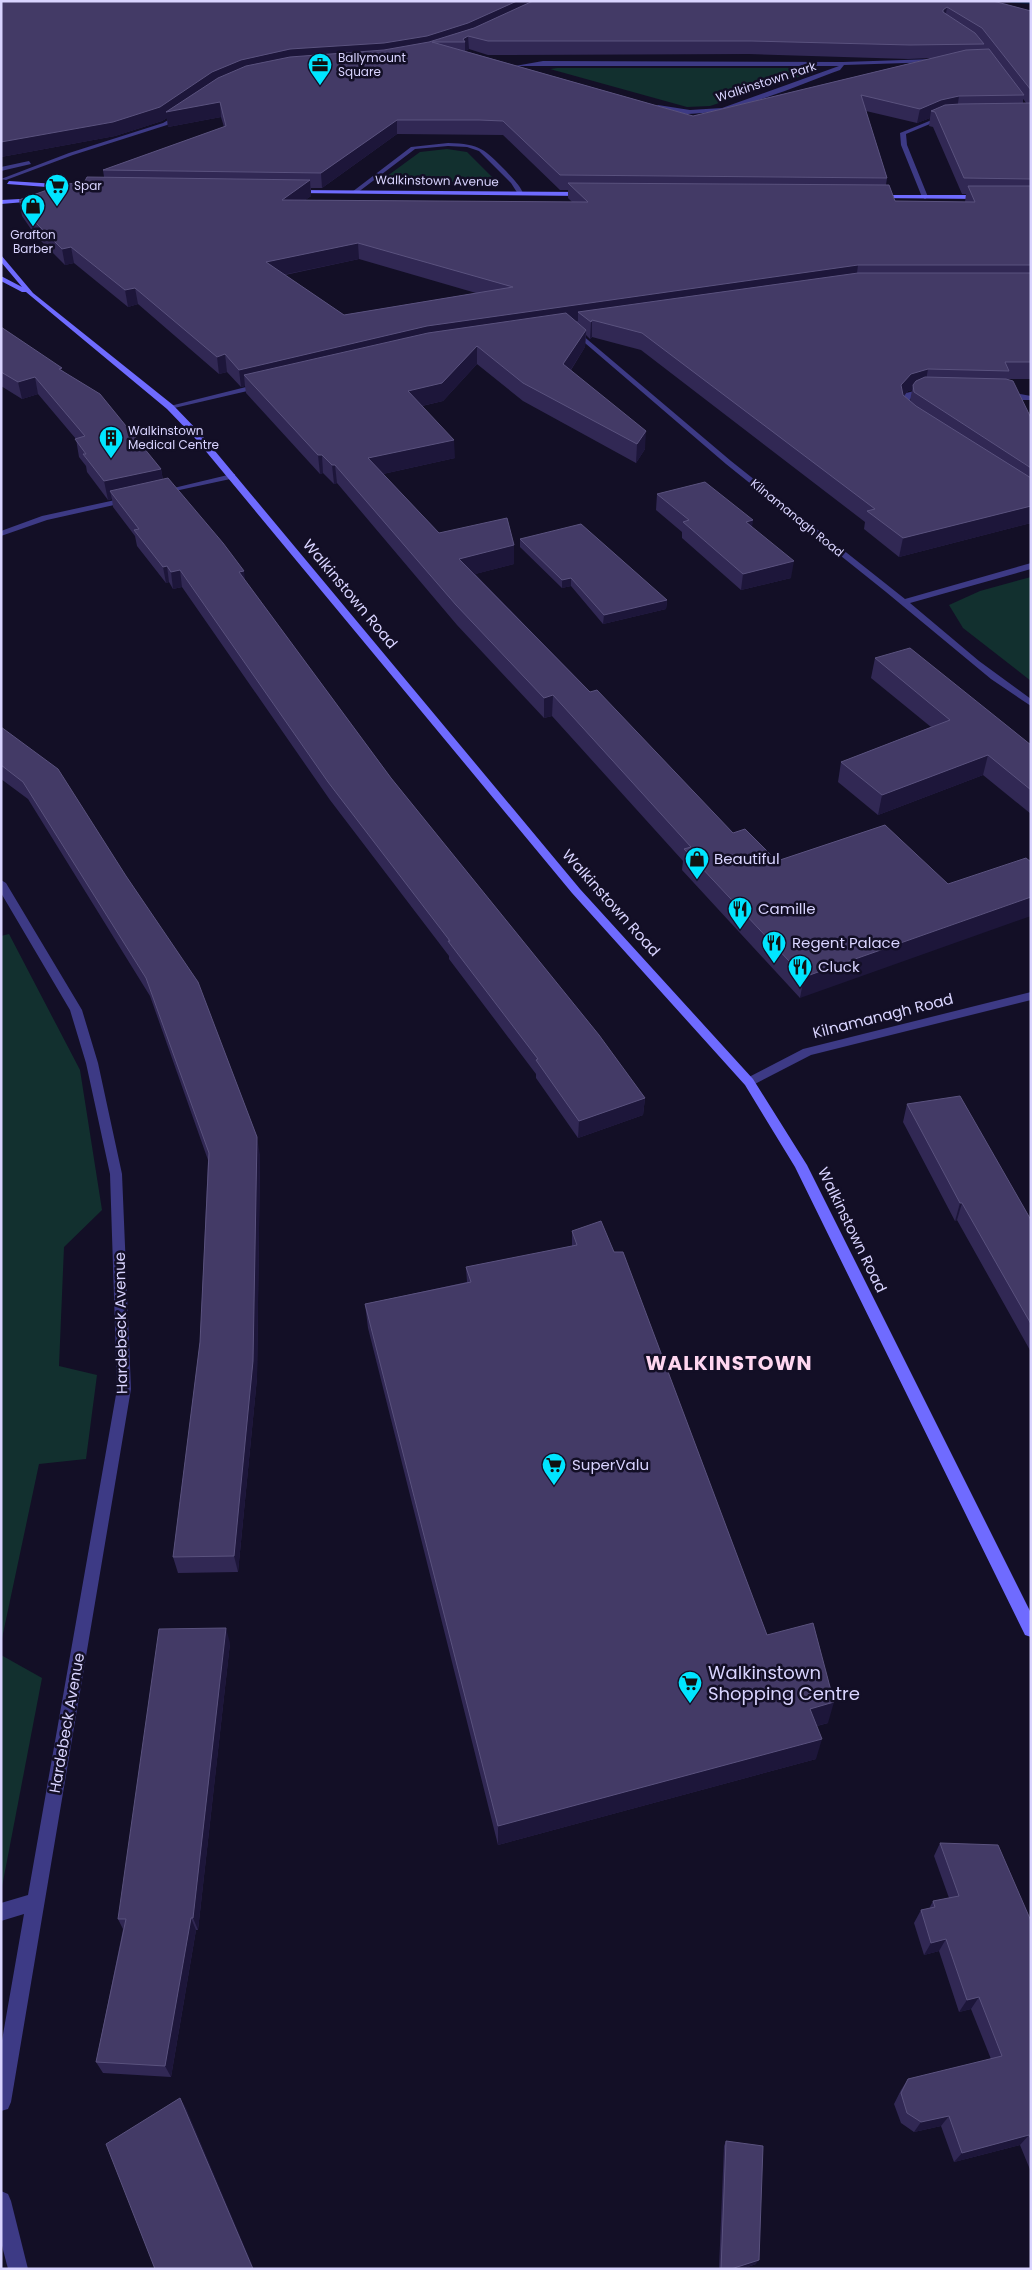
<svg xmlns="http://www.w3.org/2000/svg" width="1032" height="2270" font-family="Poppins,sans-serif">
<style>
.green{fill:#12302f}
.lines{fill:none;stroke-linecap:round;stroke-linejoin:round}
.stream{fill:#0c2248;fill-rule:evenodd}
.minor{fill:#3d3a85;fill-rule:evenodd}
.tertiary{fill:#3d3a85;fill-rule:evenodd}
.secondary{fill:#6f6bff;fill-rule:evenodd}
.wall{fill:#312854;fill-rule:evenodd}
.shaded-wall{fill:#1d163a}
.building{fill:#433a66;stroke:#5a527e;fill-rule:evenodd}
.labels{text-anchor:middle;stroke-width:5;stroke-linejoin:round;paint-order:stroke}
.far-poi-label{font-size:12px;fill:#d9d4ff;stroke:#130f26;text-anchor:start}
.far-street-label{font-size:12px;fill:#d9d4ff;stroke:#130f26}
.street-label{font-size:15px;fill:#d9d4ff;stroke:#130f26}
.poi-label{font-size:15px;fill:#d9d4ff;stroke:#130f26;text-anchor:start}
.near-poi-label{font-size:18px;fill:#d9d4ff;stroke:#130f26;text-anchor:start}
.district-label{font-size:20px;font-weight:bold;letter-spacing:1px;fill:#ffd6f0;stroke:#130f26}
</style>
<rect width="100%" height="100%" fill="#130f26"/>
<!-- green -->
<g class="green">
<polygon points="557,68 817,68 820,70 710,106 687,107 550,69"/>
<polygon points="447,149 467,152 497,182 379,182 420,152"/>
<polygon points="1031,577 1031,681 963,628 949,605 980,591"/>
<polygon points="9,934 80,1070 102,1210 64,1247 59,1366 97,1375 86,1459 39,1464 1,1643 1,936"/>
<polygon points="1,1655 42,1678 1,1892"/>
</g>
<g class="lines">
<!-- stream -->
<polygon class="stream" points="998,1 1031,2 1031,4 1000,2"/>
<!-- minor -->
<g class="minor">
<path d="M934,59L936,62L844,65L840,70C795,86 699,131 655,107L658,105L690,110L722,108L839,66H515L543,61L843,62Z"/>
<polygon points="944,115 949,116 906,134 907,145 928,197 925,199 922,197 901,145 900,133"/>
<path d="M448,143C481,144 484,149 506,171C512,178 519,184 523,193L518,194L511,183L479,151L467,147L448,146L415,149L357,193L352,192L411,147Z"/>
<polygon points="571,329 575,329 731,461 905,599 1031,563 1031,569 910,603 979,661 1031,699 1031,706 991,679 886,592 726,464 571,331"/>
<polygon points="262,383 265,383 265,387 170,409 166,407"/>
<polygon points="927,388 930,388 930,392 912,397 908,402 912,413 905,415 900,402 906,393"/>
<polygon points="1004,391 1031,396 1031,400 1021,400 1004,395"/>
<polygon points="232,474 235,474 235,478 161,494 157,492"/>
<polygon points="129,497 132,497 132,501 47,520 1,536 1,531 42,516"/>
<polygon points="1,880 6,883 82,1010 98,1063 122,1174 131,1389 11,2102 8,2109 1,2111 1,2046 24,1914 1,1921 1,1903 28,1895 117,1389 110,1174 86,1063 70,1010 1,893"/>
<polygon points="1031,992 1031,1000 811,1055 753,1085 749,1086 743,1082 745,1079 803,1049"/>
<polygon points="1,2191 8,2194 11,2201 28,2269 8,2269 1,2242"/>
</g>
<!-- tertiary -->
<g class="tertiary">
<polygon points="179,114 184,115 167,125 73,155 6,180 1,179 69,153 163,123"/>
<polygon points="29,161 31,164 1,171 1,167"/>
</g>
<!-- secondary -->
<g class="secondary">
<polygon points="9,181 73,185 76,187 73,189 7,184"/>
<polygon points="294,190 583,192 586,194 583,196 296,193"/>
<polygon points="874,195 981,195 984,197 981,199 876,198"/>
<polygon points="39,198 37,201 1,204 1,200"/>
<polygon points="1,255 33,293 173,405 200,433 580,889 753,1079 807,1165 1031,1613 1031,1637 1025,1635 795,1167 745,1085 572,893 194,437 167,409 26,292 22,292 1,281 1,276 22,287 1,262"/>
</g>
</g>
<!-- wall -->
<g class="wall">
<path d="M1,1L1005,4L1031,11V379H1008L1031,418V523L899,557L864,529L865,522L641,350L592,337L590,339L586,335L585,347L571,370L645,449L636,463L523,401L477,364L443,401L422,406L455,458L383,474L439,533L514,564L475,574L590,692L733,833L777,861L885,825L800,998L682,870L683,861L552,716L544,718L457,625L337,483L334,484L323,473L320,474L246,393L245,386L241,387L227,372L219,374L138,304L128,307L74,263L65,265L35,235L22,216L19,200L104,177L103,170L224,127L221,117L168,127L167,118L162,121L115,136L1,157ZM469,49L488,55L749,54L908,59L932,58L693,116L465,51ZM1023,99L1024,100L1026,103H1023ZM866,111L917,123L930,118L929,126L933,127L962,194H966L965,202L895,201L886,185L887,178ZM397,134L503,135L560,190H568V198L572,202L305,200L311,196V188H322ZM359,259L476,293L344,315L285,275ZM912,390L910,401L904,396L908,391Z"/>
<polygon points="1,327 63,371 161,469 163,480 245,581 391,778 645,1098 643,1115 578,1138 536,1078 536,1074 449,959 449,956 330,800 182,587 173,589 169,582 166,583 137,546 135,536 113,507 112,499 108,500 87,472 86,466 79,457 76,439 38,394 22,399 1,386"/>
<polygon points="657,494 752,527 791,578 741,590 682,538 682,532 656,510"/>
<polygon points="520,539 667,600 666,609 603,624 571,586 562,588 520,547"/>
<polygon points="875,658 1031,745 1031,814 983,775 878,815 838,782 841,762 931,727 871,678"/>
<polygon points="1,727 260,1155 257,1378 238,1572 178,1573 173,1557 200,1342 208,1160 150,996 28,799 1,779"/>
<polygon points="907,1104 1031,1220 1031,1352 957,1220 955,1221 903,1122"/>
<polygon points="572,1231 767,1635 828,1723 817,1726 816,1759 498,1845 368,1328 365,1304 467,1282 466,1267 572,1246"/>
<polygon points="230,1643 198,1930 196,1930 171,2077 103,2073 96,2062 123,1929 118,1919"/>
<polygon points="940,1843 1031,1921 1031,2172 1020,2145 954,2162 941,2126 914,2132 901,2123 894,2104 901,2090 908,2079 991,2059 971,2009 959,2012 939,1951 924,1955 914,1923 921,1910 929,1909 933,1901 949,1898 934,1856"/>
<polygon points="726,2141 756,2264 742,2269 719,2269 724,2146"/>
</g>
<!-- shaded-wall -->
<g class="shaded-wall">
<polygon points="517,1 546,1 468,36 469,49 465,51 465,42 432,42 220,102 221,117 168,127 167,118 162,121 115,136 1,157 1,142 212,72 241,60"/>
<polygon points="982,1 1015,1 980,11"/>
<polygon points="947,7 945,20 943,10"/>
<polygon points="959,96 957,110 935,112 931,111 930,118 917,123 920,109 941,100"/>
<polygon points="397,120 397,134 322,188 321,173"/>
<polygon points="310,180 311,196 284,215 282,200"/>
<polygon points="358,243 359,259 268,278 266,262"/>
<polygon points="71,247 74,263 65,265 62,249"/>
<polygon points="858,265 856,281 578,312 578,321 428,343 244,375 245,386 241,387 239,370 427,326"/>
<polygon points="135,288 138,304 128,307 125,290"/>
<polygon points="592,320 592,337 590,339 591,322"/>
<polygon points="586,330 585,347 563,382 563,364"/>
<polygon points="477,346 477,364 443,401 408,409 408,391"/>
<polygon points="225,354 227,372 219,374 217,357"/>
<polygon points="928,369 925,386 913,385 912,390 908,391 898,402 901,385 911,374"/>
<polygon points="35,377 38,394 22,399 18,382"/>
<polygon points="646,431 645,449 636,463 637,444"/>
<polygon points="454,440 455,458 369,477 368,458"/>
<polygon points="318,455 322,455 323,473 320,474"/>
<polygon points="332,465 335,465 337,483 334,484"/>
<polygon points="161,469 164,487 110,491 112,499 108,500 104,481"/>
<polygon points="1031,506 1031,523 899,557 903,538"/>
<polygon points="753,520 751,536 746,522"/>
<polygon points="514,545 514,564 460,578 459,559"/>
<polygon points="794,561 791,578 741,590 743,574"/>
<polygon points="167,566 169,582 166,583 163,567"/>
<polygon points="180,570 182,587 173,589 171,572"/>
<polygon points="244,571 246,588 239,572"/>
<polygon points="571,578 571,586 562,588 562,580"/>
<polygon points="667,600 666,609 603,624 604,615"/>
<polygon points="553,695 552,716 544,718 544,698"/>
<polygon points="988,755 983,775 878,815 882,795"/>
<polygon points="1031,897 1031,916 800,998 804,977"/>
<polygon points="645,1098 643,1115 578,1138 579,1121"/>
<polygon points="257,1137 260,1155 257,1378 238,1572 234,1556"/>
<polygon points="960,1203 962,1203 957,1220 955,1221"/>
<polygon points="226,1628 230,1643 198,1930 193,1918"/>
<polygon points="834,1702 828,1723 804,1729 810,1709"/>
<polygon points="822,1739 816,1759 498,1845 498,1826"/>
<polygon points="191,1918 196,1930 171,2077 165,2066"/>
<polygon points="946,1939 939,1951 924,1955 931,1943"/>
<polygon points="979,1997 971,2009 959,2012 967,2000"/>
<polygon points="180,2098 186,2108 254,2269 253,2269"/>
<polygon points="949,2116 941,2126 914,2132 921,2122"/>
<polygon points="1029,2135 1020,2145 954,2162 962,2153"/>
<polygon points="759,2260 756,2264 742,2269 731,2269"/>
</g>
<!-- building -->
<g class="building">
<polygon points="1,1 517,1 468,23 427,36 384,43 290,49 241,60 212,72 160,107 113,122 1,142"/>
<polygon points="533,1 993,1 1031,11 1031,90 982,28 947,7 943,10 943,12 975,33 984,44 910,45 751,41 488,41 468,36 463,39 465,42 432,42 693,116 966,50 989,49 1024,95 959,96 941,100 920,109 861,95 887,178 560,175 503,121 479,120 397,120 321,173 103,170 226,126 220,102 166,112 218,78 246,66 290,57 384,50 429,42 474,28"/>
<polygon points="1031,103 1031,179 964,178 935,112 931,111 945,105 960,104"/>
<path d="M87,177L310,180L282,200L588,202L568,183L889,185L895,201L975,202L968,186H1031V265H858L427,326L239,370L225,354L217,357L135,288L125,290L71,247L62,249L32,219L19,200L64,184L84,183ZM358,243L513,287L344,315L266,262Z"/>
<polygon points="858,273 1031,273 1031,362 1005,362 1009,371 928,369 911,374 901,385 903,395 916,406 1031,478 1031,506 903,538 867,511 875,509 642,333 592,320 591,322 578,312"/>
<polygon points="566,313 586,330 563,364 646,431 637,444 523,383 477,346 442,383 408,391 454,440 368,458 439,533 507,518 514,545 459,559 590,692 597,690 733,833 745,829 777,861 885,825 948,884 1026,858 1031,862 1031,897 804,977 684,849 691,847 553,695 544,698 456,605 335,465 332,465 322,455 318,455 244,375 428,333"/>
<polygon points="1,327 62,368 59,369 100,394 161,469 104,481 83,454 86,454 75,439 85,436 35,377 18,382 1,372"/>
<polygon points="925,377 1006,379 1013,381 1031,418 1031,468 914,392 913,385 916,381"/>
<polygon points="168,478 223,543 244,571 239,572 391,778 599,1035 645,1098 579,1121 536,1060 538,1059 448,941 450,941 328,782 180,570 171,572 167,566 163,567 134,530 139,529 110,491"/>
<polygon points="705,482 753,520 746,522 794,561 743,574 683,522 689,520 657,494"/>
<polygon points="581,524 667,600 604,615 571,578 562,580 520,539"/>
<polygon points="910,648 1031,745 1031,790 988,755 882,795 841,762 950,720 875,658"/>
<polygon points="1,727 58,769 126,876 198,982 257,1137 253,1361 234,1556 173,1557 200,1342 209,1153 146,978 23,782 1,765"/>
<polygon points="960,1096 1031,1220 1031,1324 962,1203 960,1203 907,1104"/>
<polygon points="601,1221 614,1252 623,1252 767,1635 813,1623 834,1702 810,1709 822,1739 498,1826 365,1304 471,1282 466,1267 577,1245 572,1231"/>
<polygon points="226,1628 193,1918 191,1918 165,2066 96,2062 126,1919 118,1919 159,1629"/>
<polygon points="940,1843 998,1845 1031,1921 1031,2139 1029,2135 962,2153 949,2116 921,2122 907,2113 901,2093 908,2079 1002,2056 979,1997 967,2000 946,1939 931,1943 921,1910 935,1907 933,1901 959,1896"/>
<polygon points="180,2098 253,2269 155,2269 106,2144"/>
<polygon points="726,2141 763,2146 759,2260 731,2269 721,2269"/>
</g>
<!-- icons -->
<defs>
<symbol id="office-pin" viewBox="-11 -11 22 30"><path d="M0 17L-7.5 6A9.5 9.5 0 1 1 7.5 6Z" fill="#00e5ff" stroke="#130f26"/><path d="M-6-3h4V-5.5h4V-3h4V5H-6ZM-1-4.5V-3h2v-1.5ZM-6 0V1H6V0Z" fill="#111"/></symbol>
<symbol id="supermarket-pin" viewBox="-11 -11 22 30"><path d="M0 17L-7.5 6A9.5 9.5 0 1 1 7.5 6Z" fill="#00e5ff" stroke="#130f26"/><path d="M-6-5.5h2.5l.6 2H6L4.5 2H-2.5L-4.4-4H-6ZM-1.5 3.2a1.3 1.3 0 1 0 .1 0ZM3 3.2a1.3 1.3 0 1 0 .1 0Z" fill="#111"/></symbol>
<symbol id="shop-pin" viewBox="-11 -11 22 30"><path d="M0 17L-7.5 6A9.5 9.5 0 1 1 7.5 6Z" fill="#00e5ff" stroke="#130f26"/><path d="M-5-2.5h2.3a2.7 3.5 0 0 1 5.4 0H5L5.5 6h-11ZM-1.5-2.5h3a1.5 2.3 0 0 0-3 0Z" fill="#111"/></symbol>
<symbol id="building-pin" viewBox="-11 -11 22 30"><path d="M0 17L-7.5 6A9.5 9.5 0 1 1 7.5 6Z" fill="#00e5ff" stroke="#130f26"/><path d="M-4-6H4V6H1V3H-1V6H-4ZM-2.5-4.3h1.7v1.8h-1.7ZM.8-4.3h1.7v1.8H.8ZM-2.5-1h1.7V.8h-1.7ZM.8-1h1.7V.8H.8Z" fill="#111"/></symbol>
<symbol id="restaurant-pin" viewBox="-11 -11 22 30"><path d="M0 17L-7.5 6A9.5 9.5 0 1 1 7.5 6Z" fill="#00e5ff" stroke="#130f26"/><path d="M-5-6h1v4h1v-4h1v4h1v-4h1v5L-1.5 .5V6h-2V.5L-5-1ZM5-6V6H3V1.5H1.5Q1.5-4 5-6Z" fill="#111"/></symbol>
</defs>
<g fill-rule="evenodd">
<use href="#office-pin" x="306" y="51" width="28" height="38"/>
<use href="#supermarket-pin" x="43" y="172" width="28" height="38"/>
<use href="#shop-pin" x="19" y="192" width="28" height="38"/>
<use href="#building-pin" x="97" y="424" width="28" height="38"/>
<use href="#shop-pin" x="683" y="845" width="28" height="38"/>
<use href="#restaurant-pin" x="726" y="895" width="28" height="38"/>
<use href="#restaurant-pin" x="760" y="929" width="28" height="38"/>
<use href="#restaurant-pin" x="786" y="953" width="28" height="38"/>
<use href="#supermarket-pin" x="540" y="1451" width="28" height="38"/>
<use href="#supermarket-pin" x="676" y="1669" width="28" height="38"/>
</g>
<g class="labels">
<!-- far-poi labels -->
<g class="far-poi-label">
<text x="338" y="62">Ballymount<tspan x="338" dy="14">Square</tspan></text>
<text x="74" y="190">Spar</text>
<text x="33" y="239" text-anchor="middle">Grafton<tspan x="33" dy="14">Barber</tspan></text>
<text x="128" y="435">Walkinstown<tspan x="128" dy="14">Medical Centre</tspan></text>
</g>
<!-- far-street labels -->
<g class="far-street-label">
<text transform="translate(766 82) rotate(-18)" y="4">Walkinstown Park</text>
<text transform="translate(437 181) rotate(1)" y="4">Walkinstown Avenue</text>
<text transform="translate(797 518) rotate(39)" y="4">Kilnamanagh Road</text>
</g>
<!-- street labels -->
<g class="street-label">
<text transform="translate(350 594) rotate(50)" y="5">Walkinstown Road</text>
<text transform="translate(611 903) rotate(48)" y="5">Walkinstown Road</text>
<text transform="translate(883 1016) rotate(-14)" y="5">Kilnamanagh Road</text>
<text transform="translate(852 1230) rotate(64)" y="5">Walkinstown Road</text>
<text transform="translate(121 1323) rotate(-91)" y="5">Hardebeck Avenue</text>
<text transform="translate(67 1723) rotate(-80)" y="5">Hardebeck Avenue</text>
</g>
<!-- poi labels -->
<g class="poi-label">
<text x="714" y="864">Beautiful</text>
<text x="758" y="914">Camille</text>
<text x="792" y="948">Regent Palace</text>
<text x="818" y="972">Cluck</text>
<text x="572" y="1470">SuperValu</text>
</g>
<!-- near-poi labels -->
<g class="near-poi-label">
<text x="708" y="1679">Walkinstown<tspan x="708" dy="21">Shopping Centre</tspan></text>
</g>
<!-- district labels -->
<g class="district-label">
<text x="729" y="1370">WALKINSTOWN</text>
</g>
</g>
<!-- border -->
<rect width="1032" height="2270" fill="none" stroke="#d9d4ff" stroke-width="5"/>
</svg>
